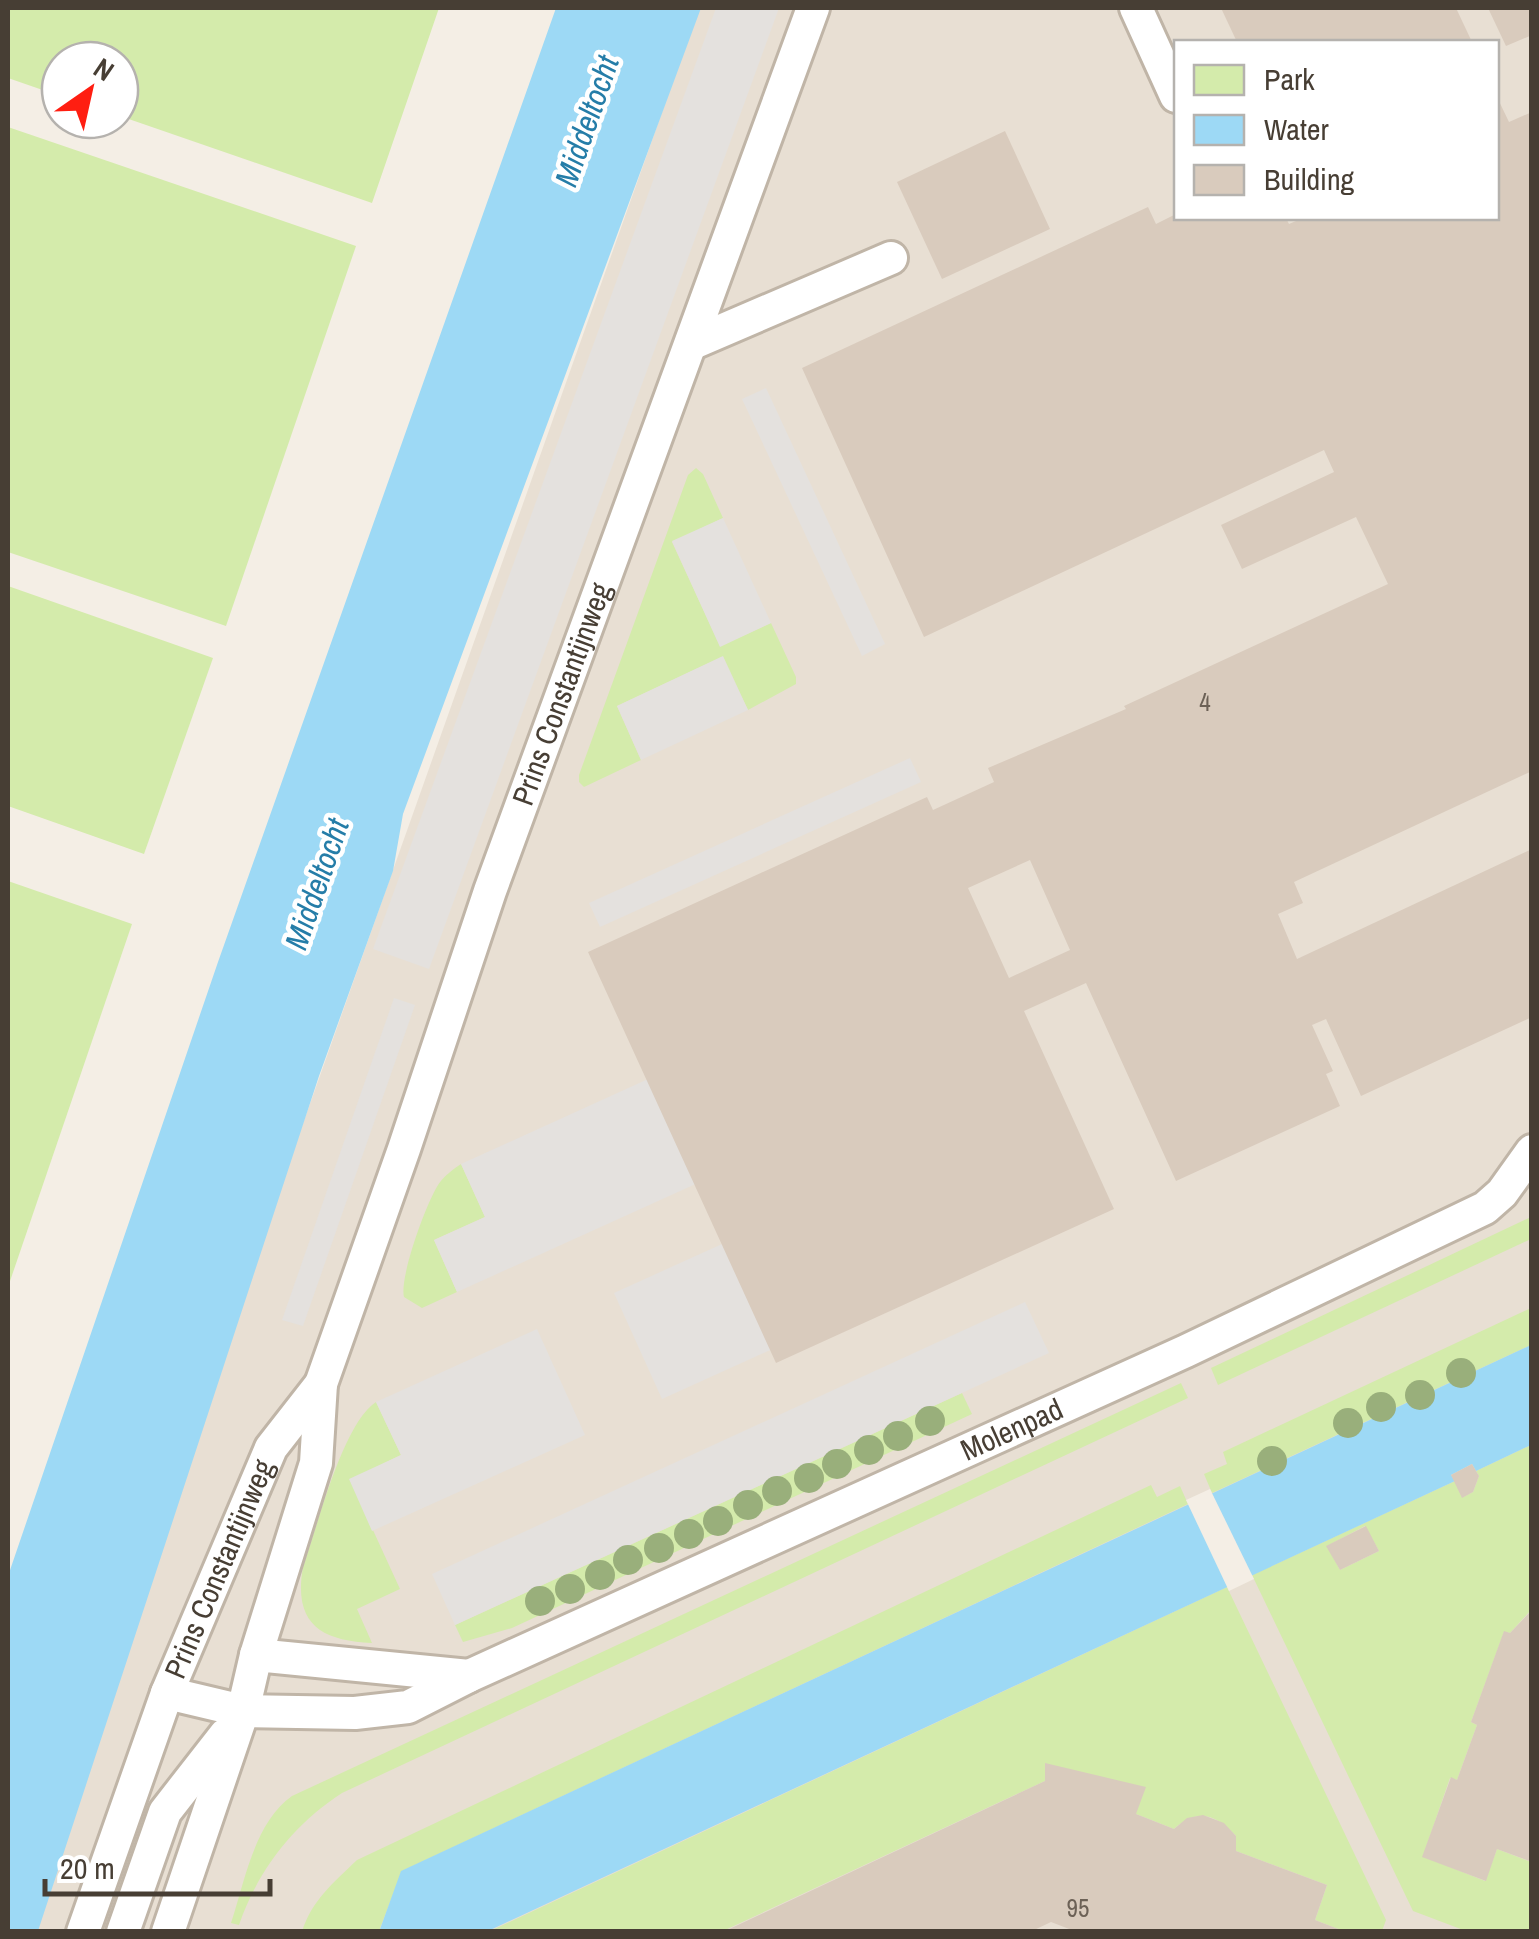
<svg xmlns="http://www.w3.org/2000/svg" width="1539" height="1939" font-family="'Archivo Narrow',sans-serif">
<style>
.residential{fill:#e8dfd3;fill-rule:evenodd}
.green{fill:#d4ebab;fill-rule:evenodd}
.parking{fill:#e4e1de}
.water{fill:#9dd9f5}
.pier{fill:#f4eee5}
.building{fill:#d9cbbd;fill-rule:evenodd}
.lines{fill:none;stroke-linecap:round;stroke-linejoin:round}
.lane-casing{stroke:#c0b5a7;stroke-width:38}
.lane{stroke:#fff;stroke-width:32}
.tree{fill:#99af7b}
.labels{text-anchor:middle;stroke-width:9;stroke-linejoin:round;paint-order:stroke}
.number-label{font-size:25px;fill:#6c6156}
.street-label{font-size:30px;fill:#473e34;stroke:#fff}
.water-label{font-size:32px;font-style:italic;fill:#257da8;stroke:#fff}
</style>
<rect width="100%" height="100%" fill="#f4eee5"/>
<!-- residential -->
<path class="residential" d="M699,8H1531V1931L16,1932ZM1176,42H1496V218H1176Z"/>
<!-- green -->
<g class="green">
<polygon points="8,8 439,8 372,203 120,116 120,60 60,60 60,96 8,78"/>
<polygon points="8,127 356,246 226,626 8,552"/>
<polygon points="696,468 703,474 723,518 672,542 720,646 771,623 796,677 796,684 748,710 722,657 617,706 641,760 584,787 579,782 579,775 688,475"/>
<polygon points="8,586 213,658 144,854 8,806"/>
<polygon points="8,881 132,924 8,1287"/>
<path d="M461,1164L485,1217L434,1240L457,1292L422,1308L404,1297C399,1278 426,1204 438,1185C444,1176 452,1170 461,1164Z"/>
<polygon points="1531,1217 1531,1239 1218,1385 1211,1368"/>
<polygon points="1531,1308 1531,1345 1212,1493 1204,1474 1227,1464 1223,1452"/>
<path d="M1181,1383L1188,1398L342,1793C293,1825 258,1870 239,1925L231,1923C245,1881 254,1823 292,1796Z"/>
<polygon points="962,1393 972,1414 512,1628 463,1642 455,1625"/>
<path d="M376,1402L401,1455L350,1480L400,1589L357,1609L372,1643C320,1641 293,1623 303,1567C317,1527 343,1423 376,1402Z"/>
<path d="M1531,1445V1610L1510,1633L1504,1632L1471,1722L1477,1725L1457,1780L1450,1778L1423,1856L1485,1881L1497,1849L1531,1862V1931H1466L1413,1911L1252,1575L1455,1481L1463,1497L1473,1492L1479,1476L1476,1471ZM1365,1526L1379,1551L1340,1570L1327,1546Z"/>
<path d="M1151,1485L1157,1497L1180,1486L1188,1504L402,1871L379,1931L302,1932C311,1901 334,1882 357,1860Z"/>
<path d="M1227,1587L1386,1920L1382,1931L1346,1932L1315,1920L1327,1885L1236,1851V1836C1216,1814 1197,1808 1174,1829L1136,1814L1045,1763V1781L723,1931L488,1932Z"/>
</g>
<!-- parking -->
<g class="parking">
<polygon points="716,8 779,8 429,969 373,949"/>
<polygon points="766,388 885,644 862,656 742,399"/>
<polygon points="723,518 771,623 720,647 672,541"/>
<polygon points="723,656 748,710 641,760 617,706"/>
<polygon points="910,758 921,782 600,927 589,903"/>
<polygon points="844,990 892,1095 457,1292 434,1240 485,1217 461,1164"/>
<polygon points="394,998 415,1005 303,1326 282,1320"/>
<polygon points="918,1155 967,1261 662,1399 614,1293"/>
<polygon points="1025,1302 1049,1353 455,1625 432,1574"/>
<polygon points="537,1329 585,1435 372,1531 349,1479 401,1455 376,1402"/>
</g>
<!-- water -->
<g class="water">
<polygon points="556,8 701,8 403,814 393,871 319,1076 38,1931 8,1931 8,1576 218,962"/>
<polygon points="1531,1345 1531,1445 1476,1471 1472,1464 1451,1475 1455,1481 488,1931 379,1932 401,1871"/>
</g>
<!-- pier -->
<polygon class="pier" points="1210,1489 1254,1579 1229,1591 1186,1500"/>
<!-- building -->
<g class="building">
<polygon points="1221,8 1456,8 1472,42 1237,42"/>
<polygon points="1488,8 1532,8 1532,35 1506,46"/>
<path d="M1496,95L1509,122L1532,112V771L1294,882L1303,903L1278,914L1297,959L1532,849V1017L1361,1096L1326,1019L1312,1025L1333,1071L1326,1074L1340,1106L1176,1181L1086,983L1024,1011L1114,1209L776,1363L588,952L927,797L933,810L994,782L988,768L1126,709L1124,706L1388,584L1356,517L1242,569L1221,525L1334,472L1324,450L924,637L802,368L1148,207L1156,224L1176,214V218H1286L1289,224L1303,218H1496ZM1030,860L1070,950L1009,978L968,888Z"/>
<polygon points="1005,131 1050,229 942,279 897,182"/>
<polygon points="1472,1464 1479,1476 1473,1492 1462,1498 1451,1475"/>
<polygon points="1366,1526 1379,1551 1340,1570 1326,1546"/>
<polygon points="1532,1610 1532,1862 1497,1849 1486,1881 1422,1857 1451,1777 1457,1780 1477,1725 1471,1722 1504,1631 1510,1633"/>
<polygon points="1045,1763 1146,1787 1136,1814 1174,1829 1187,1818 1203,1815 1224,1823 1236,1836 1236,1851 1327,1885 1315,1920 1346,1932 1077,1932 1051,1922 1030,1932 723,1932 1045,1781"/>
</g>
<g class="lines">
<defs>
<g id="lane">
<polyline points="1136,8 1176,96"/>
<polyline points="693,343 891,258"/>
<polyline points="256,1655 469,1676"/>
<path id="s1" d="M167,1693L243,1711L355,1713L408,1707L469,1676L1186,1351L1485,1208L1502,1193L1532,1151"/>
<path id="s2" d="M83,1932L167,1693L271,1448L321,1384"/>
<polyline points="123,1932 165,1812 225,1735"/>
<path id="s3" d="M168,1932L243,1711L256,1655L316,1463L321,1384L404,1149L490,891L813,8"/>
</g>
</defs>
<!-- lane casing -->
<use href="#lane" class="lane-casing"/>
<!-- lane -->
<use href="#lane" class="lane"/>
</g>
<!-- trees -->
<g class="tree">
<circle cx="1461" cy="1373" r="15"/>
<circle cx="1420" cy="1395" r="15"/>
<circle cx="1381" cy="1407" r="15"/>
<circle cx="930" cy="1421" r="15"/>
<circle cx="1348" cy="1423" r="15"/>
<circle cx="898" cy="1436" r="15"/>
<circle cx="869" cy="1450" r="15"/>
<circle cx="1272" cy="1461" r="15"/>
<circle cx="837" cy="1464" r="15"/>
<circle cx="809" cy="1478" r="15"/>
<circle cx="777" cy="1491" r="15"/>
<circle cx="748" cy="1505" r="15"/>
<circle cx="718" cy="1521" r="15"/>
<circle cx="689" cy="1534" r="15"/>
<circle cx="659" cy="1548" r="15"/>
<circle cx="628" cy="1560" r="15"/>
<circle cx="600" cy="1575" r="15"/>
<circle cx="570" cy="1589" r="15"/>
<circle cx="540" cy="1601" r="15"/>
</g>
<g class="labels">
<!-- number labels -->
<g class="number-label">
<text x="1205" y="711">4</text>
<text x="1078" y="1917">95</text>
</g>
<!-- street labels -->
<g class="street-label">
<text dy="10" stroke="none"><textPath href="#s3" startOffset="1302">Prins Constantijnweg</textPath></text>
<text dy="10" stroke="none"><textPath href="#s1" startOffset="908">Molenpad</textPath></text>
<text dy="10" stroke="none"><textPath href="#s2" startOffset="388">Prins Constantijnweg</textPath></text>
</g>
<!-- water labels -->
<g class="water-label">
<text transform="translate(587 121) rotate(-71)" y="11">Middeltocht</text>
<text transform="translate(317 884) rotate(-71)" y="11">Middeltocht</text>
</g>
</g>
<!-- border -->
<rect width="1539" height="1939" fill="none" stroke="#473e34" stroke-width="20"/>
<!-- legend -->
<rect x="1174" y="40" width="325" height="180" fill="#ffffff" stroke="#b5b2ae" stroke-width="2.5"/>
<rect x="1194" y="65" width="50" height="30" fill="#d4ebab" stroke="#b5b2ae" stroke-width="2.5"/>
<text x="1264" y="90" font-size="30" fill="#473e34">Park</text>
<rect x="1194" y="115" width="50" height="30" fill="#9dd9f5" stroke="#b5b2ae" stroke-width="2.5"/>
<text x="1264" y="140" font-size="30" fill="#473e34">Water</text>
<rect x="1194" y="165" width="50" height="30" fill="#d9cbbd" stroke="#b5b2ae" stroke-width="2.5"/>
<text x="1264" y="190" font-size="30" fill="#473e34">Building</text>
<!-- north arrow -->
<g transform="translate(90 90) rotate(34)"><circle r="48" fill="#ffffff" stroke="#b5b2ae" stroke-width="2.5"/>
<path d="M0-8L18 38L0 25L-18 38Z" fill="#ff1e11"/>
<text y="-15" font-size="28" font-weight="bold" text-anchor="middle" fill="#473e34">N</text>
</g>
<!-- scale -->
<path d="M45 1879v15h225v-15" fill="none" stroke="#473e34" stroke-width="5"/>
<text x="60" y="1879" font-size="30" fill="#473e34" stroke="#ffffff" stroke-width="8" paint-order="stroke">20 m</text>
</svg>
